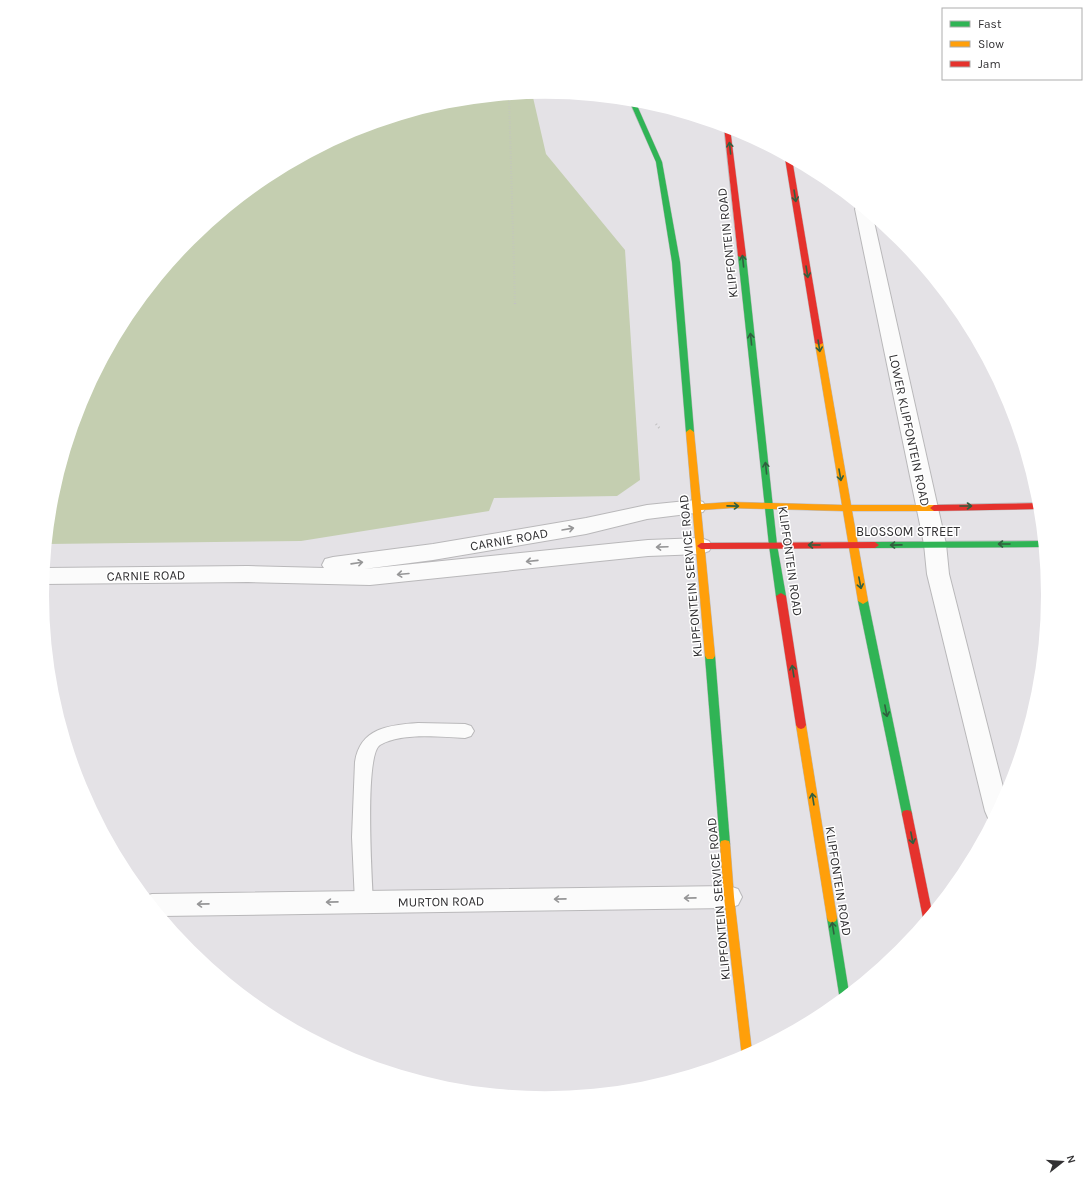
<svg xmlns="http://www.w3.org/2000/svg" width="1090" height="1190" font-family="Karla,sans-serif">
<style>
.green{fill:#c4ceb0}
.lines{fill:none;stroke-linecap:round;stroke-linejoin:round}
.lane-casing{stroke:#b9b8ba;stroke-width:2}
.street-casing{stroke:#b9b8ba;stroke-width:2}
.fast-casing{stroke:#b9b8ba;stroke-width:1}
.slow-casing{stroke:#b9b8ba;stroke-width:1}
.jam-casing{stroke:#b9b8ba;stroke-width:1}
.path-far1{stroke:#c2c1c2;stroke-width:2;stroke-dasharray:0.5 2;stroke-linecap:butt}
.path{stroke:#c2c1c2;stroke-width:2.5;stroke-dasharray:1 3;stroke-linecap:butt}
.lane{fill:#fbfbfb;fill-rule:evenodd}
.street{fill:#fbfbfb;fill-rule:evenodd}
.fast{fill:#30b455;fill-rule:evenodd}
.slow{fill:#ff9f0a;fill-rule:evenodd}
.jam{fill:#e5322d;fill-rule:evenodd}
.oneway{stroke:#315f3f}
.oneway2{stroke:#969697}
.labels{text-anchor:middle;stroke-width:3;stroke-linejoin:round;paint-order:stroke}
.street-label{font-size:13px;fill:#323133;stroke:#fff}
</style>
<rect width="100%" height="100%" fill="#e4e2e6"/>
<!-- green -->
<polygon class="green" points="532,93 546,154 625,250 640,480 617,496 494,498 489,511 301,541 47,544 52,497 80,402 127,315 189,239 266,177 353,130 447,102"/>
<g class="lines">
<defs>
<path id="lane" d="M418,723L465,724L471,726L474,731L471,736L465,738C442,737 401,732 380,745C364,755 372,879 373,902L371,908L364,910L357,908L355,902L352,837L355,762C360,728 389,725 418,723Z"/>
<g id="street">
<polygon points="857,205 859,205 873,217 946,544 949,574 1005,795 992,820 988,818 985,811 927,574 924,544 855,209"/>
<polygon points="696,500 703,502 706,507 703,512 647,519 586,534 433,560 364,569 648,540 701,538 709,541 712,546 709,551 701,554 648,556 370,585 248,582 43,584 45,568 248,566 324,568 322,565 325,559 333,557 433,544 586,518 647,505"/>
<polygon points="729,886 738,889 742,897 738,905 729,908 161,916 145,896 152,894"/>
</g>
<g id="fast">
<polygon points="629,100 635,101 662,162 680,262 694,432 690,435 686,432 672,262 656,162"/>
<polygon points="739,254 742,254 746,256 777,545 786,596 781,599 776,596 769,545 738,256"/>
<polygon points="1043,541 1043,547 875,548 871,545 875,542"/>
<polygon points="863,598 868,601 912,814 911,817 907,818 903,817 902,814 858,601"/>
<polygon points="710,652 713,653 715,656 730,844 729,847 725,848 721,847 720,844 705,656 707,653"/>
<polygon points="832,913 836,915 837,918 849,993 840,1000 827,918 828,915"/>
</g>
<g id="slow">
<polygon points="816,341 819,341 823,343 851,505 934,505 938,508 934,511 852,511 868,601 863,604 858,601 843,511 731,508 701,510 715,656 713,659 707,659 705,656 686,432 690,429 694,432 701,504 731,502 842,505 815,343"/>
<polygon points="801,721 804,722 806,725 837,918 836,921 832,923 828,921 827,918 796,725 798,722"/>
<polygon points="725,840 729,841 730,844 734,897 752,1052 742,1057 724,897 720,844 721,841"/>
</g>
<g id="jam">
<polygon points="724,126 730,128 746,256 742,258 738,256"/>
<polygon points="786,156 792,159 823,343 819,345 815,343 785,158"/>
<polygon points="1039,503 1039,509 934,511 930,508 934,505"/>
<polygon points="875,542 879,545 875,548 701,549 697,546 701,543"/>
<polygon points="781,593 786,596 806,725 804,728 801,729 798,728 796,725 776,596"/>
<polygon points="907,810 911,811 912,814 932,912 925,922 923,918 902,814 903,811"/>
</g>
</defs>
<!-- lane casing -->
<use href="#lane" class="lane-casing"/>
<!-- street casing -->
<use href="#street" class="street-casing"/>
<!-- fast casing -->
<use href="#fast" class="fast-casing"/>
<!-- slow casing -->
<use href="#slow" class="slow-casing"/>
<!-- jam casing -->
<use href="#jam" class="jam-casing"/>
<!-- path-far1 -->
<polyline class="path-far1" points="509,96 515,304"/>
<!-- path -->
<g class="path">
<polyline points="515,303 515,307"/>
<polyline points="656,424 661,430"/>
</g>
<!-- lane -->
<use href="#lane" class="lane"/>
<!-- street -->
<use href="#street" class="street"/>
<!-- fast -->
<use href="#fast" class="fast"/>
<!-- slow -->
<use href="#slow" class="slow"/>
<!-- jam -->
<use href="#jam" class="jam"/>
</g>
<!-- one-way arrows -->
<defs><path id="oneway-shaft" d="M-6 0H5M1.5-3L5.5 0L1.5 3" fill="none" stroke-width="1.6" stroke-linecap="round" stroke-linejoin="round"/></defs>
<g class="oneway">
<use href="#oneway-shaft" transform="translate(730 148) rotate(-96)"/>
<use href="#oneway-shaft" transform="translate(795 196) rotate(81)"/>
<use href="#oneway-shaft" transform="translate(743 261) rotate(-96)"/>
<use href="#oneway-shaft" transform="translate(807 272) rotate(81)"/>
<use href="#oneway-shaft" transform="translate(751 339) rotate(-96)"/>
<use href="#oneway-shaft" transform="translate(819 346) rotate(81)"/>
<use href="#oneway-shaft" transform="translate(766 468) rotate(-96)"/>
<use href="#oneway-shaft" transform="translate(840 475) rotate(80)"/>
<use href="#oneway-shaft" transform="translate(733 506) rotate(1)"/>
<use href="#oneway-shaft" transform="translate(966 506)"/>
<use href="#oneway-shaft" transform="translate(1004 544) rotate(180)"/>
<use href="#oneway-shaft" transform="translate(814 545) rotate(-180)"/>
<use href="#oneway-shaft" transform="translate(896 545) rotate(179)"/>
<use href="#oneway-shaft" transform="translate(860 583) rotate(79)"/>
<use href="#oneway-shaft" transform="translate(793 671) rotate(-99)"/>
<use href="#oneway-shaft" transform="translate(886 711) rotate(79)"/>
<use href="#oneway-shaft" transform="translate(813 799) rotate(-99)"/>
<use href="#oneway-shaft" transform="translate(912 838) rotate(79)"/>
<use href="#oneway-shaft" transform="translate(833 928) rotate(-99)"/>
</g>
<g class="oneway2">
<use href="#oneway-shaft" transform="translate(568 529) rotate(-10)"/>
<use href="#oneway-shaft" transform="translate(662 547) rotate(178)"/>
<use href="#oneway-shaft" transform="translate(532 561) rotate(174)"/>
<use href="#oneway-shaft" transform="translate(357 563) rotate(-8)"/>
<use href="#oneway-shaft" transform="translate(403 574) rotate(175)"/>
<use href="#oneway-shaft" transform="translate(690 898) rotate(179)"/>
<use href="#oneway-shaft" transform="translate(560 899) rotate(179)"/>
<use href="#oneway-shaft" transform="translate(332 902) rotate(179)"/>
<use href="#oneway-shaft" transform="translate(203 904) rotate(179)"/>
</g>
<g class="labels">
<!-- street labels -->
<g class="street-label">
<text transform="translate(727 243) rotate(-96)" y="5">KLIPFONTEIN ROAD</text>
<text transform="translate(910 430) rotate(78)" y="5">LOWER KLIPFONTEIN ROAD</text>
<text x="908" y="536">BLOSSOM STREET</text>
<text transform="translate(509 539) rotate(-10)" y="5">CARNIE ROAD</text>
<text transform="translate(791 561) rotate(82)" y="5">KLIPFONTEIN ROAD</text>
<text transform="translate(146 575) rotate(-1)" y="5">CARNIE ROAD</text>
<text transform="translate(690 576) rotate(-95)" y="5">KLIPFONTEIN SERVICE ROAD</text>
<text transform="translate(839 881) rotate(81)" y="5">KLIPFONTEIN ROAD</text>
<text transform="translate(718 899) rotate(-95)" y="5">KLIPFONTEIN SERVICE ROAD</text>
<text transform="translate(441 901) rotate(-1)" y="5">MURTON ROAD</text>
</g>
</g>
<!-- crop -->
<path d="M0 0H1090V1190H0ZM49 595a496 496 0 1 1 992 0a496 496 0 1 1-992 0Z" fill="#fff" fill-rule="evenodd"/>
<!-- legend -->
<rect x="942" y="8" width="140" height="72" fill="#ffffff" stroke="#adadad"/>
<rect x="950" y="21" width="20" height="6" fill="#30b455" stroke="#adadad"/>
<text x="978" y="28" font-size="12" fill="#323133">Fast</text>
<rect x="950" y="41" width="20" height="6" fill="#ff9f0a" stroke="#adadad"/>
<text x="978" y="48" font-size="12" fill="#323133">Slow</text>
<rect x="950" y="61" width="20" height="6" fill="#e5322d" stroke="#adadad"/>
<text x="978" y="68" font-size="12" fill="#323133">Jam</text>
<!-- north arrow -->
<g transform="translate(1062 1162) rotate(73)" stroke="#ffffff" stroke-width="3" paint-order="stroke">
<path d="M0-3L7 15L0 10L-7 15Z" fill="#323133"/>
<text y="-6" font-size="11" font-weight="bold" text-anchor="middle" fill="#323133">N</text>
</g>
</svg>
